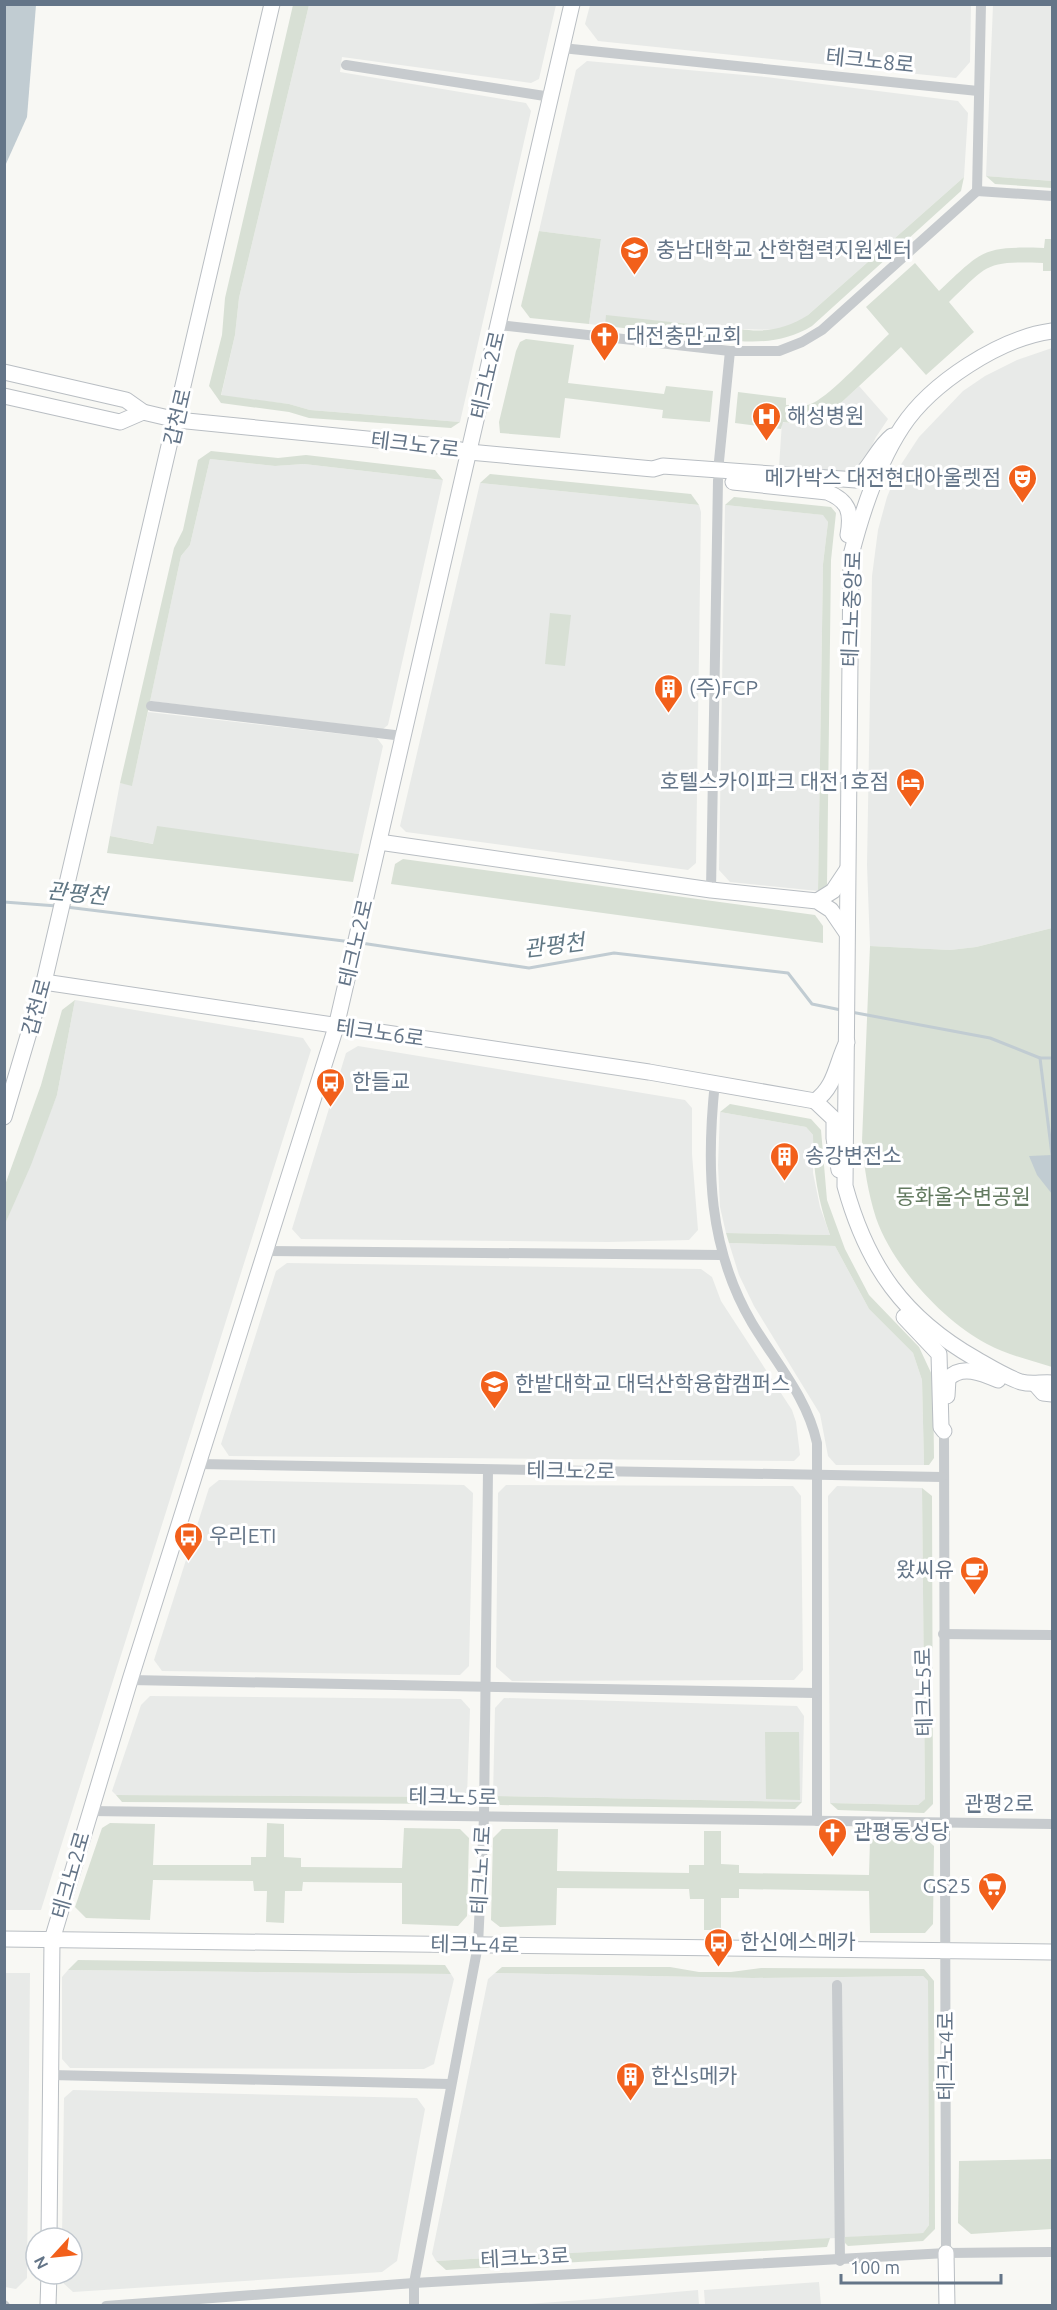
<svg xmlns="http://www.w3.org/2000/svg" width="1057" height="2310" font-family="Ubuntu,'Noto Sans KR',sans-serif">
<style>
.built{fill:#e8eae8}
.green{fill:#d8e0d5}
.water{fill:#c1ccd2}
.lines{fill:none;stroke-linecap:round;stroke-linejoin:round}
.stream{stroke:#c1ccd2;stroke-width:3}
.secondary-casing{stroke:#b9bec3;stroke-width:17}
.street{stroke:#c7cbce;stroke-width:10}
.secondary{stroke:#fff;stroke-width:15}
.labels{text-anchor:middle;stroke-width:6;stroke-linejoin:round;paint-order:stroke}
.street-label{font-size:21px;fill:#647588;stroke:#fff}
.poi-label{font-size:21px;fill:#647588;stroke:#fff;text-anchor:start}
.park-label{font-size:21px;fill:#637a60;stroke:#fff}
.water-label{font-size:22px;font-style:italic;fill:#607784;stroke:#fff}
</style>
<rect width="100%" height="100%" fill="#f8f8f4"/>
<!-- built -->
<g class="built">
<polygon points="309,5 556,5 539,79 531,83 342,57 340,72 526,103 531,111 460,422 310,410 289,404 221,396 235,335 239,298"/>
<polygon points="590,5 971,5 970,62 956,78 598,41 585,24"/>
<polygon points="993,5 1052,5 1052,181 986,176"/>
<polygon points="587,61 766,77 958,101 968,113 964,177 808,315 794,325 776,330 740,329 738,341 724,339 726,328 607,316 605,326 589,324 601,239 539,231 576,70"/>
<polygon points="1052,348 1052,928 976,947 950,950 870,946 867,865 872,576 878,530 887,497 900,466 919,437 963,391 985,376 1017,360"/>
<polygon points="859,386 888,419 876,437 862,466 849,475 779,467 782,422 800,425 815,420 829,414"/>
<polygon points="210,459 275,466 304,464 443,480 388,725 383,729 150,701 181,556 190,545"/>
<polygon points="480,483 699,505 701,512 696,863 688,870 406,832 400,826"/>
<polygon points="725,505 824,515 828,522 823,564 818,891 730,882 719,870"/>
<polygon points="148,712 377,738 383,746 359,854 157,827 154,844 110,836 120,783 132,785"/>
<polygon points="75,1000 303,1038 311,1050 41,1910 5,1910 5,1224 57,1095"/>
<polygon points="358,1046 685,1100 692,1108 692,1154 698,1230 689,1240 608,1242 301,1239 292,1229 346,1053"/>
<polygon points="720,1112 806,1127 813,1135 813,1173 820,1207 830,1235 726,1233 720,1207 718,1165"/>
<polygon points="729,1243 835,1246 869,1309 913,1353 922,1380 924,1465 836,1465 828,1456 820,1414 754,1306 739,1275"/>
<polygon points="287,1263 701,1269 712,1277 721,1301 792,1410 796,1422 800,1455 794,1461 229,1456 221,1444 276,1271"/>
<polygon points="219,1480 464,1485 473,1493 469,1666 460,1675 162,1671 154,1660 209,1488"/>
<polygon points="506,1485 793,1486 801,1496 803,1670 794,1680 512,1681 496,1667 498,1493"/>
<polygon points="837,1486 922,1488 925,1799 918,1805 830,1803 828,1496"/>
<polygon points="150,1696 461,1699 470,1709 467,1797 116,1795 112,1791 141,1705"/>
<polygon points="504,1698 797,1706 804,1716 802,1802 493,1796 495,1708"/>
<polygon points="68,1970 451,1974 454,1979 434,2064 424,2069 70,2068 62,2059 62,1977"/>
<polygon points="5,1973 30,1973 27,2278 16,2289 5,2287"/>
<polygon points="495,1973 753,1978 923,1976 928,1981 929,2225 923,2233 436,2261 432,2254 488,1979"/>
<polygon points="73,2090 417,2098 425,2109 397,2261 382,2272 73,2292 61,2281 62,2274 72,2274 72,2238 62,2238 64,2098"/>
<polygon points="819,2282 821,2305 705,2305 704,2290"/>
<polygon points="698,2290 699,2305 514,2305 596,2299"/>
</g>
<!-- green -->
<g class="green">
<polygon points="293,5 309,5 239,298 235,335 221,395 289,404 310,410 460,422 451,428 309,418 289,412 221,403 209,386 222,335 225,298"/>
<polygon points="986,176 1052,181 1052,188 995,184"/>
<path d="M964,177L961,191L812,326C789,340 765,343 738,341L740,329C765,333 786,329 808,315Z"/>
<polygon points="539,231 601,239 589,324 530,318 521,306"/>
<path d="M1045,239H1052V271H1043V263C985,261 989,264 949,302L974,332L926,375L901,347L829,414C813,422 801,425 783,422L781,429L735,423L738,392L786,398V405C795,406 805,407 813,403C832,394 872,350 889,334L866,307L915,263L939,291C983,250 982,246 1044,248Z"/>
<polygon points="606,315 726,328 724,339 605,326"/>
<polygon points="526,339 574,345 568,383 664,394 666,386 713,391 710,422 662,418 663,410 565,398 560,438 500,433 499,422 516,351 520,342"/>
<polygon points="211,451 278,458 306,455 435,470 443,480 304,464 275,466 210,459 190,545 181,556 132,786 120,783 174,548 183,530 198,460"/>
<polygon points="490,474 691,494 699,505 480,483"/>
<polygon points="734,497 831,507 836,513 831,560 827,885 818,891 823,564 828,522 823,515 725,505"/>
<polygon points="550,613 571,615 565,666 545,664"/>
<polygon points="157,826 359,854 353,882 107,853 110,836 153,844"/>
<polygon points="403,859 815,915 823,926 823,943 391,884 395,864"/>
<path d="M1052,928V1367C1030,1360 1007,1355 987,1344C943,1321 892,1265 876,1218C868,1193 864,1167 862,1141L870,946L950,950L976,947Z"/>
<polygon points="75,1000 57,1095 31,1165 5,1224 5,1185 41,1085 62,1010"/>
<path d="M730,1104L811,1119L821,1130L827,1200L845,1249L869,1295L919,1347L933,1377L934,1458L929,1465H924L922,1380L913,1353L869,1309L835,1246L729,1243L726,1233L830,1235C818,1201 813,1171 813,1135L806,1127L720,1112Z"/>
<polygon points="922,1488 932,1496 933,1804 924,1813 838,1810 830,1803 918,1805 925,1799"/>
<polygon points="765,1732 799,1732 800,1800 766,1799"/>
<polygon points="116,1795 467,1797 459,1804 122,1802"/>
<polygon points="493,1796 802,1802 795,1809 500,1805"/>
<polygon points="110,1823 155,1824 153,1865 251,1865 251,1857 266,1857 267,1823 284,1824 284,1857 301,1858 301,1867 402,1868 404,1828 460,1829 469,1838 467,1916 458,1926 402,1924 402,1883 303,1882 302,1891 285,1891 284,1923 266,1922 267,1891 254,1891 253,1881 153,1880 150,1920 86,1918 75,1907 102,1828"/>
<polygon points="502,1829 558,1829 557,1871 689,1873 689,1865 704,1865 704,1831 721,1831 721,1864 739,1865 739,1873 869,1875 870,1839 925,1838 934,1846 933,1924 925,1933 870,1933 869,1891 739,1889 739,1898 721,1898 721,1930 704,1930 704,1899 690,1899 689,1889 557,1888 556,1925 500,1927 491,1920 493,1838"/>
<polygon points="78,1960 445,1965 451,1974 68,1970"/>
<polygon points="502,1967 670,1967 699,1972 731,1972 761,1968 924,1969 934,1981 935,2229 923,2241 848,2246 845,2243 845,2237 923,2233 929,2225 928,1981 923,1976 753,1978 495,1973"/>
<polygon points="1052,2159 1052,2229 971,2234 958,2223 959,2161"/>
<polygon points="830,2238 827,2247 446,2270 436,2261"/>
</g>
<!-- water -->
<g class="water">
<polygon points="5,4 36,5 27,117 5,166"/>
<polygon points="1052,1155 1052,1194 1037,1175 1029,1156"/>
</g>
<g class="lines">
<!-- stream -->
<g class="stream">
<polyline points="4,902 57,906"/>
<polyline points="66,907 352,942"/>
<polyline points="361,943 529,968 614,953 788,973 812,1004 841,1010"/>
<polyline points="851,1012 990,1038 1040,1058 1052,1058"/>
<polyline points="1040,1058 1052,1155"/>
</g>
<defs>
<g id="secondary">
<path d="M1052,331C1000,338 931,383 902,427C877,465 862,512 851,555L845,1186C867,1266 904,1318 976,1359C990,1367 1006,1377 1021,1382C1032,1385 1041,1382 1052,1383"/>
<path d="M4,372L126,400L143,412L177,420L448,447L469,452L653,469L663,466L856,480C871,467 877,448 892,436"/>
<polyline points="4,396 120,422 143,412"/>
<path d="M733,482L827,492C849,501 852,512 848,535"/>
<polyline points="379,842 711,890 817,901 831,910 846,932"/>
<polyline points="817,901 833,891 847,870"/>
<polyline points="44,982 649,1072 815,1101"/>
<polyline points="815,1101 834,1119 834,1138 839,1170"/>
<path d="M815,1101C836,1086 836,1063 847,1042"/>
<polyline points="4,1117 44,982 272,4"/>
<polyline points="904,1317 939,1354 941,1427 944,1431"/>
<polyline points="1036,1385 1043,1393 1052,1394"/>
<path d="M947,1396L948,1379C961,1364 982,1373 998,1380"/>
<polyline points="4,1939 1052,1952"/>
<polyline points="49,2238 52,1940 130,1680 336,1027 572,4"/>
<polyline points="946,2253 947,2306"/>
<polyline points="48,2306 49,2274"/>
</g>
</defs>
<!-- secondary casing -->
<use href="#secondary" class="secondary-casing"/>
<!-- street -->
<g class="street">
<polyline points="562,48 978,91"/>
<polyline points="346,65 551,97"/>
<polyline points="977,191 1052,196"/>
<polyline points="499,325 730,351 779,351 802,342 822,330 977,191 981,4"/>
<polyline points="718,471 730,351"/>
<polyline points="151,706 403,736"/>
<polyline points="711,890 718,480"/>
<path d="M715,1082C706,1167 708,1248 752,1323C776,1363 807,1397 817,1443V1821"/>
<polyline points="267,1251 721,1255"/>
<polyline points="944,1431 946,2253"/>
<polyline points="199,1464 942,1477"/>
<polyline points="943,1634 1052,1635"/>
<polyline points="130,1680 816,1693"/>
<polyline points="90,1811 1052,1824"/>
<polyline points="837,1985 840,2261"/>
<polyline points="51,2075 450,2084"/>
<polyline points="4,2305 5,2306"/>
<polyline points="106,2306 414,2283 946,2253 1052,2252"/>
<polyline points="414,2306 414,2283 478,1945 484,1817 488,1470"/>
</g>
<!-- secondary -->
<use href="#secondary" class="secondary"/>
</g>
<!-- icons -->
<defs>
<symbol id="university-pin" viewBox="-11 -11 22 30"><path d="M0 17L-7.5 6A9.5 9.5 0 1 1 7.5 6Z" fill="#f2601b" stroke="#fff"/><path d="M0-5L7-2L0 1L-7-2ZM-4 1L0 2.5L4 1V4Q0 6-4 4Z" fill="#fff"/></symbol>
<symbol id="church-pin" viewBox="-11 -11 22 30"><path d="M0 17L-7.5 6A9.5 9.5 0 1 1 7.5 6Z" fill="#f2601b" stroke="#fff"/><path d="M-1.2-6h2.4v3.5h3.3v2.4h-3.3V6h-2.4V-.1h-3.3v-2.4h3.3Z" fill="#fff"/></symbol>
<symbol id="hospital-pin" viewBox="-11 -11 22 30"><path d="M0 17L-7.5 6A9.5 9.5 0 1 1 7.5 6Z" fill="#f2601b" stroke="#fff"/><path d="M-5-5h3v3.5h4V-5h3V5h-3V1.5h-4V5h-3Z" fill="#fff"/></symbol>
<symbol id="theatre-pin" viewBox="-11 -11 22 30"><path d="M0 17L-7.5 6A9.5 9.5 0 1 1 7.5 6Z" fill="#f2601b" stroke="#fff"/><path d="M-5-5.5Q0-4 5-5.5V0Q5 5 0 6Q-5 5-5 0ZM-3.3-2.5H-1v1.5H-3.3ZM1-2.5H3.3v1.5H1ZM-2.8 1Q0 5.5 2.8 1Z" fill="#fff"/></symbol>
<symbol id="building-pin" viewBox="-11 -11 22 30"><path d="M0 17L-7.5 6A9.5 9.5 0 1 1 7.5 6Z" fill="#f2601b" stroke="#fff"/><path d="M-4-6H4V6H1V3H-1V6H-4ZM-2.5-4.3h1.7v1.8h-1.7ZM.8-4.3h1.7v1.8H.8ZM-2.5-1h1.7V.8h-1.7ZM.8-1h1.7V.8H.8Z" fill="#fff"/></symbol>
<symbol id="hotel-pin" viewBox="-11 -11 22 30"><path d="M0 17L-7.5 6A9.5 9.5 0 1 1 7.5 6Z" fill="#f2601b" stroke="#fff"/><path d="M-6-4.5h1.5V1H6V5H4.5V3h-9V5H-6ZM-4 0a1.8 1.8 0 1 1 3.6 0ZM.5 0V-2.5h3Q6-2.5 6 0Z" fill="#fff"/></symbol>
<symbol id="bus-pin" viewBox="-11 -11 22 30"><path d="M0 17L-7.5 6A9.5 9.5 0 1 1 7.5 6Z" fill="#f2601b" stroke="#fff"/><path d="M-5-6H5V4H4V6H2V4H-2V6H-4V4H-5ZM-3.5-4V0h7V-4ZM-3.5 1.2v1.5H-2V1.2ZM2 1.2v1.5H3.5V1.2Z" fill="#fff"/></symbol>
<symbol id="cafe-pin" viewBox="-11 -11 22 30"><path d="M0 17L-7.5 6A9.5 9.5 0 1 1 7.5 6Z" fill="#f2601b" stroke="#fff"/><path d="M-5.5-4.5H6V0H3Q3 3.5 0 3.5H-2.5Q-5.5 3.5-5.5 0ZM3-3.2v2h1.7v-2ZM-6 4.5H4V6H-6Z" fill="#fff"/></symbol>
<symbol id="supermarket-pin" viewBox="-11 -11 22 30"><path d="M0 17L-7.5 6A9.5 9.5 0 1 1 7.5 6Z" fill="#f2601b" stroke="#fff"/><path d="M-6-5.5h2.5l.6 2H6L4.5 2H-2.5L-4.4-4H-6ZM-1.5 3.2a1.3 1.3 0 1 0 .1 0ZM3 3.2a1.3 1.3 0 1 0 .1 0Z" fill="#fff"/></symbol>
</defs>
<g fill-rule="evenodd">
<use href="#university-pin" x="618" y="234" width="33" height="45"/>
<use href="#church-pin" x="588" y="320" width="33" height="45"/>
<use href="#hospital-pin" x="750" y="400" width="33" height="45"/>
<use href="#theatre-pin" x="1006" y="462" width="33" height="45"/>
<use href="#building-pin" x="652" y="672" width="33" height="45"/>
<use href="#hotel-pin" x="894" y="766" width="33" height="45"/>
<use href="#bus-pin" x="314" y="1066" width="33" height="45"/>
<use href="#building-pin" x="768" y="1140" width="33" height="45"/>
<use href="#university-pin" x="478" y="1368" width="33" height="45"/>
<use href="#bus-pin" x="172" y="1520" width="33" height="45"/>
<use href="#cafe-pin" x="958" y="1554" width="33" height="45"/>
<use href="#church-pin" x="816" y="1816" width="33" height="45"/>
<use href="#supermarket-pin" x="976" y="1870" width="33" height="45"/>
<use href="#bus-pin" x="702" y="1926" width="33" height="45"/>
<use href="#building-pin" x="614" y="2060" width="33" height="45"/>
</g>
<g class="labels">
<!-- street labels -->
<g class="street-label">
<text transform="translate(870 61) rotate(6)" y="7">테크노8로</text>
<text transform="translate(488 375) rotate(-77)" y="7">테크노2로</text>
<text transform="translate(178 417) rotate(-77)" y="7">갑천로</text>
<text transform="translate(415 445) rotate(7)" y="7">테크노7로</text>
<text transform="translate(852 609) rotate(-88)" y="7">테크노중앙로</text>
<text transform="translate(356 943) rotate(-77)" y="7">테크노2로</text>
<text transform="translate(37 1007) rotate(-75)" y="7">갑천로</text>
<text transform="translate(380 1033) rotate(8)" y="7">테크노6로</text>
<text transform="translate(571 1471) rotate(1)" y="7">테크노2로</text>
<text transform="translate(924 1692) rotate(-91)" y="7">테크노5로</text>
<text transform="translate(453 1797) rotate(1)" y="7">테크노5로</text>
<text x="999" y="1811">관평2로</text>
<text transform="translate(481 1870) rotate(-87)" y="7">테크노1로</text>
<text transform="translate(71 1875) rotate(-74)" y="7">테크노2로</text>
<text transform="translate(475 1945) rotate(1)" y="7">테크노4로</text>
<text transform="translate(946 2056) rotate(-90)" y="7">테크노4로</text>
<text transform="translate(525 2258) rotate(-3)" y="7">테크노3로</text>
</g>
<!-- poi labels -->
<g class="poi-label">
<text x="656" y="257">충남대학교 산학협력지원센터</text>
<text x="626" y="343">대전충만교회</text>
<text x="787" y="423">해성병원</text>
<text x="1001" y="485" text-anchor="end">메가박스 대전현대아울렛점</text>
<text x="689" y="695">(주)FCP</text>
<text x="889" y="789" text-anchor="end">호텔스카이파크 대전1호점</text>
<text x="352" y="1089">한들교</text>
<text x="805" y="1163">송강변전소</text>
<text x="515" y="1391">한밭대학교 대덕산학융합캠퍼스</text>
<text x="209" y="1543">우리ETI</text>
<text x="954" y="1577" text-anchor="end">왔씨유</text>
<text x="853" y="1839">관평동성당</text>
<text x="971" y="1893" text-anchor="end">GS25</text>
<text x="740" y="1949">한신에스메카</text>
<text x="651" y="2083">한신s메카</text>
</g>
<!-- park labels -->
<g class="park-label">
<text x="963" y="1204">동화울수변공원</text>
</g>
<!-- water labels -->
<g class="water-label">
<text transform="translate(77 893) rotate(6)" y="8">관평천</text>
<text transform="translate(554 945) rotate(-7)" y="8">관평천</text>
</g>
</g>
<!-- border -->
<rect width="1057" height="2310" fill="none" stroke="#647588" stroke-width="12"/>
<!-- north arrow -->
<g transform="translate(54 2256) rotate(243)"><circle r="28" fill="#ffffff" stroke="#c1c8cf" stroke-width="1.5"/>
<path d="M0-4.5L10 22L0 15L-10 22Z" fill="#f2601b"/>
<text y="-9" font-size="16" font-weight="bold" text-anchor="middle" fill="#647588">N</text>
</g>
<!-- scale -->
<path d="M841 2274v9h160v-9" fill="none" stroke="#647588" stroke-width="3"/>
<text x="850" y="2274" font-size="18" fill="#647588" stroke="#ffffff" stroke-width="4.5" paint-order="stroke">100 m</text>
</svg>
